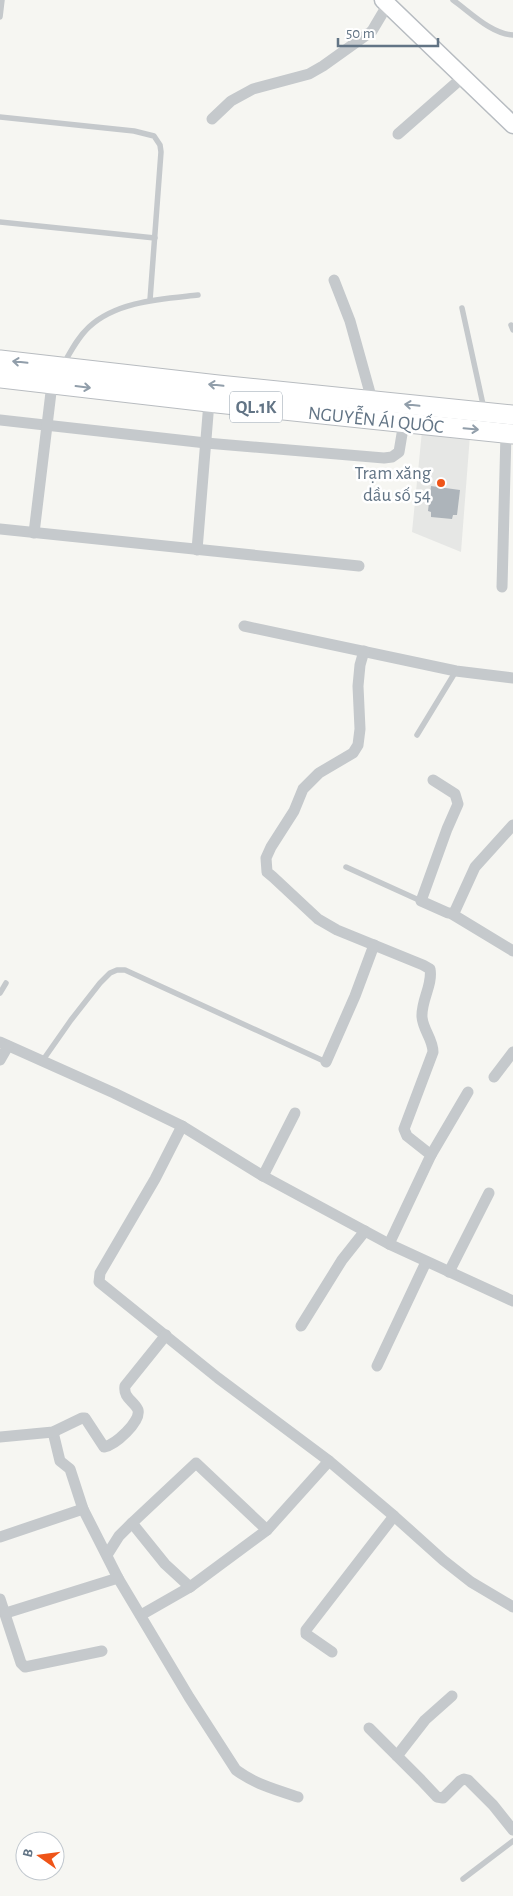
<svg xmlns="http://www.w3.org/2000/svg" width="513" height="1896" font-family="'Alegreya Sans',sans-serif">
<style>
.built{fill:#e6e7e5}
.building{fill:#adb4ba}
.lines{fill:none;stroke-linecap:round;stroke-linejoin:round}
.secondary-casing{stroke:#b7bcc1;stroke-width:19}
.primary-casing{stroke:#b8bcc0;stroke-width:21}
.lane{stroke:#c5c9cc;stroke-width:5.5}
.street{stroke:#c5c9cc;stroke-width:11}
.secondary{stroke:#fff;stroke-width:16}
.primary{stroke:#fff;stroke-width:19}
.oneway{stroke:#919eaa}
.poi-dot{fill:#ef5418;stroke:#fff;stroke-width:2}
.labels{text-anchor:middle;stroke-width:5;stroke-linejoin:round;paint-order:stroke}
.shield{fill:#fff;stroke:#919eaa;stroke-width:1}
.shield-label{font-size:18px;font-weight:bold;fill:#627485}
.street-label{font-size:19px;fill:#627485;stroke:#fff}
.poi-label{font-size:19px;fill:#627485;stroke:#fff;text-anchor:end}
</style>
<rect width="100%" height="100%" fill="#f6f6f2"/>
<!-- built -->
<polygon class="built" points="422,431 470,435 461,552 412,532"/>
<!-- building -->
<polygon class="building" points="431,486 460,490 457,515 453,515 452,519 431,517 431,512 428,511"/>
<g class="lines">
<defs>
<polyline id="secondary" points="383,0 513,125"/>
<g id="primary">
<polyline points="0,360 218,385 513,415"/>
<polyline points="0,378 217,403 513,434"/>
</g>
</defs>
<!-- secondary casing -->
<use href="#secondary" class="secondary-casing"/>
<!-- primary casing -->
<use href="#primary" class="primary-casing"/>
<!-- lane -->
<g class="lane">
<path d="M453,0C470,12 491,34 513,35"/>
<polyline points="0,17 2,0"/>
<polyline points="0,117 134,131 154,136 160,145 161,152 150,300"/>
<polyline points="0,222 155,238"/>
<polyline points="462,308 484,409"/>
<polyline points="511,325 513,330"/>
<path d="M63,365C71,351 78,337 89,327C117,301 162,299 198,295"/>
<polyline points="417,735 456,671"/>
<polyline points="346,867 421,901"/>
<polyline points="0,993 6,983"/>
<polyline points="43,1060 71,1020 100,983 110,973 117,970 125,970 326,1062"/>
<polyline points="463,1879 513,1841"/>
</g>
<!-- street -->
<g class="street">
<polyline points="212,119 231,101 253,89 309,74 323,66 372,31 388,4"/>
<polyline points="398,134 463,77"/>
<polyline points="334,280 350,321 372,400"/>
<polyline points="0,420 206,443 384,458 392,457 399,452 404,422"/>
<polyline points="0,529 359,566"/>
<polyline points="34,533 52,384"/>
<polyline points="197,550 209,402"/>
<polyline points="502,587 506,433"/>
<polyline points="244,626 456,671 513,678"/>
<path d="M364,651L360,665L358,686L360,729L358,745L353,753L319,773L303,789L294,811L271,847L266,858L267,872L273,877L318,919L337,930L423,965L430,969C433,985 421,1000 422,1017C423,1030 433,1039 433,1052L404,1129L407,1136L431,1155L389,1244"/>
<polyline points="433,780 455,794 458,804 447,829 421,901 448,913 454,913 475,867 513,825"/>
<polyline points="452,914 513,951"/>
<polyline points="0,1042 114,1093 182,1126 263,1176 389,1244 513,1301"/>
<polyline points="0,1060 8,1046"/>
<polyline points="326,1062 355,996 374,945"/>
<polyline points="494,1077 513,1052"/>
<polyline points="182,1126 155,1179 100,1273 99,1282 218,1378 329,1461 394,1516 443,1560 471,1582 513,1607"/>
<polyline points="431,1155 468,1092"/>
<polyline points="263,1176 295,1113"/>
<polyline points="449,1272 489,1193"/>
<polyline points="301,1326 342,1260 365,1231"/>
<polyline points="377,1366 426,1262"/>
<path d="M53,1432L60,1461L70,1469L83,1509L118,1578L189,1697L236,1770C255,1784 276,1790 298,1797"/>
<path d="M0,1437L53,1432L82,1418H85L104,1447C115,1445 141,1422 138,1410C134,1401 123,1398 125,1386L166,1335"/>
<polyline points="132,1523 165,1564 190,1587 267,1530 329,1461"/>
<polyline points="0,1537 83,1509"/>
<polyline points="107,1555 119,1536 132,1523 196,1463 267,1530"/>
<polyline points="0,1599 21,1663 25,1667 102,1651"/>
<polyline points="6,1613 118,1578"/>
<polyline points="141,1615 190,1587"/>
<polyline points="332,1652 306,1634 306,1630 394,1516"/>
<polyline points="369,1728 421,1780 437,1797 443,1798 460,1781 464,1779 468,1780 493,1805 513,1830"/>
<polyline points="397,1756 425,1720 452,1696"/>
</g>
<!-- secondary -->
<use href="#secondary" class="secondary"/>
<!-- primary -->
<use href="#primary" class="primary"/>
</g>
<!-- one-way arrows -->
<defs><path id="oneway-shaft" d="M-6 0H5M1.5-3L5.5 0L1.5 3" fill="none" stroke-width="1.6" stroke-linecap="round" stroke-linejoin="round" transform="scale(1.25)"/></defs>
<g class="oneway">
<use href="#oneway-shaft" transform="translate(20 362) rotate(-174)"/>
<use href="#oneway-shaft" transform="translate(216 385) rotate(-174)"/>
<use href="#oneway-shaft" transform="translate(83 387) rotate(7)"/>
<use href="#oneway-shaft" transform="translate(412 405) rotate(-174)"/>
<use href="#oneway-shaft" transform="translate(471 429) rotate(5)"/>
</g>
<!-- markers -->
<circle class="poi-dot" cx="441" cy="483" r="5"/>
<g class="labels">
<!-- shield labels -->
<rect class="shield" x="230" y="391.5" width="52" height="31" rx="4"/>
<g class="shield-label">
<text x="256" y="413">QL.1K</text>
</g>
<!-- street labels -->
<g class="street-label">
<text transform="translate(376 419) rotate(6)" y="7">NGUYỄN ÁI QUỐC</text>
</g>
<!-- poi labels -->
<g class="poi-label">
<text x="431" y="479">Trạm xăng<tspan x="431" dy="22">dầu số 54</tspan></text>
</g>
</g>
<!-- north arrow -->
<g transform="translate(40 1856) rotate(284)"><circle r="24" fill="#ffffff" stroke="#c0c7ce"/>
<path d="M0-4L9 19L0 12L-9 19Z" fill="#ef5418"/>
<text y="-8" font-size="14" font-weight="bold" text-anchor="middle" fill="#627485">B</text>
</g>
<!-- scale -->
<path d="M338 38v8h100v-8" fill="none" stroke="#627485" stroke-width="2.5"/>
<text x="346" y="38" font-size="15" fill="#627485" stroke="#ffffff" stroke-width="4" paint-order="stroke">50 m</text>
</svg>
